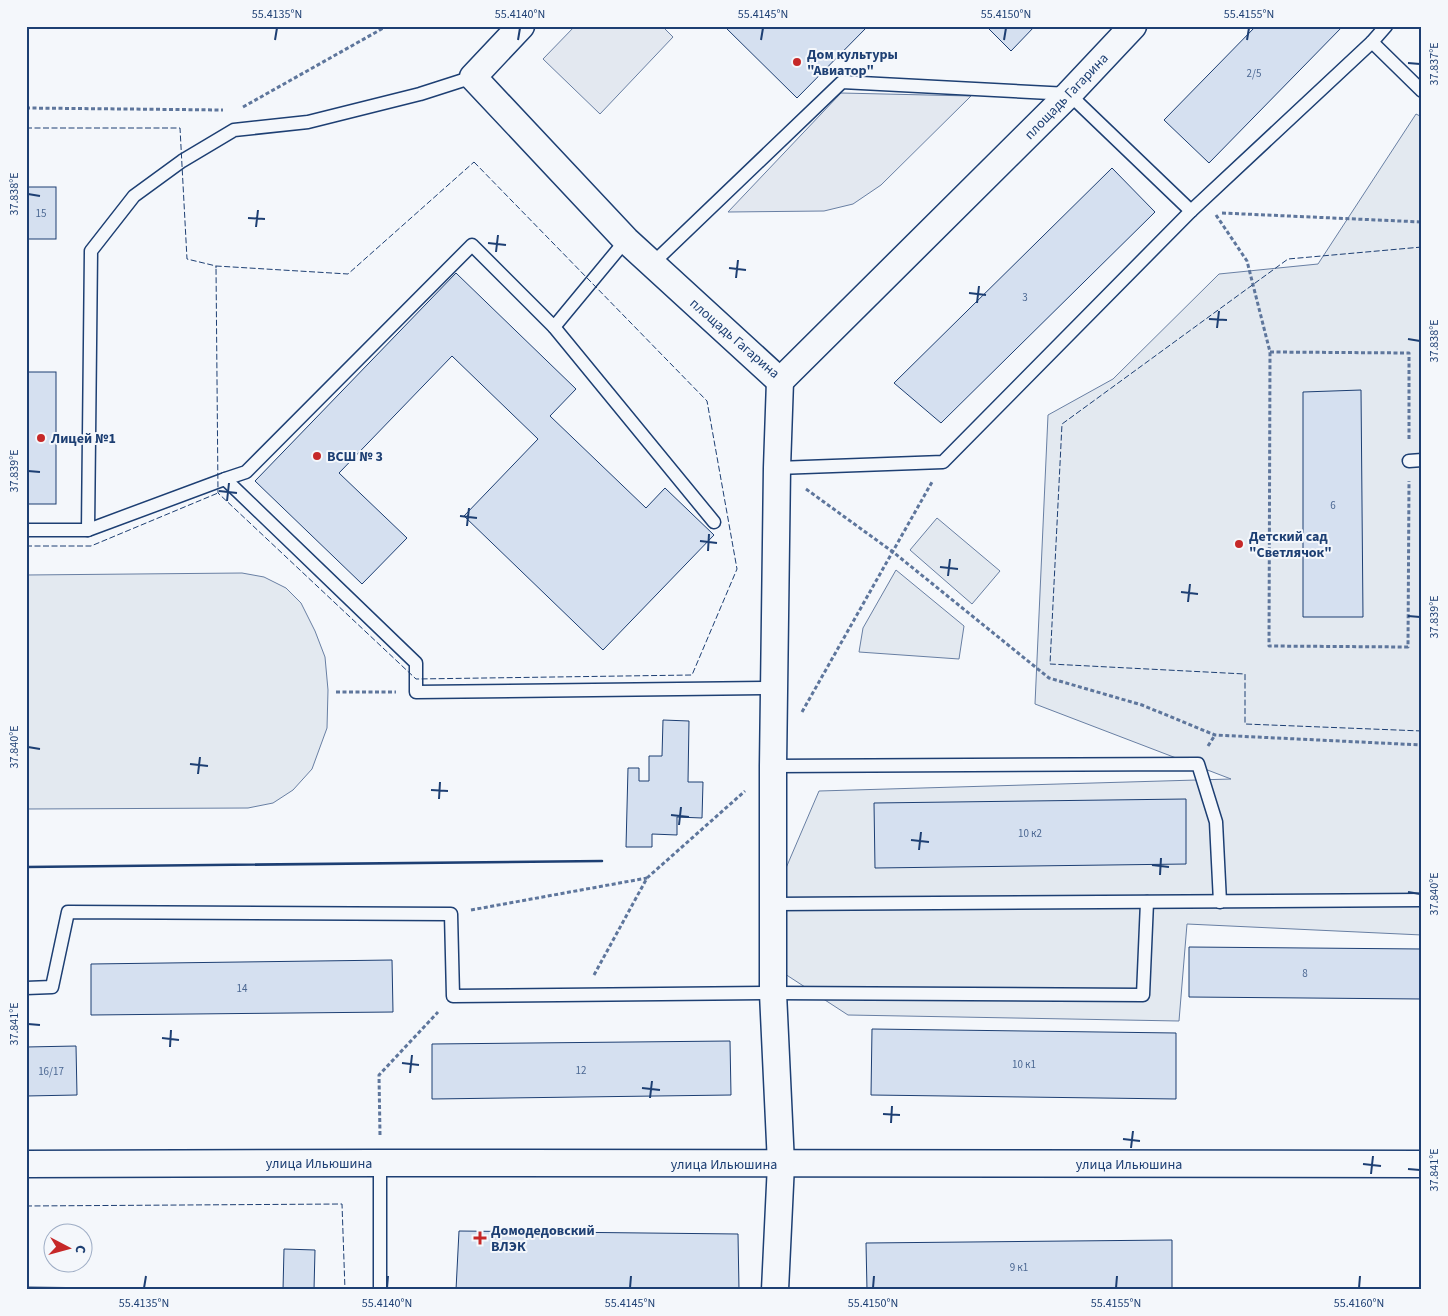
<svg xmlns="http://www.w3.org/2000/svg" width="1448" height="1316" font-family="'Source Sans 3',sans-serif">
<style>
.green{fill:#e3e9f0;stroke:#687fa3}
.parking{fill:#e3e8f0;stroke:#687fa3}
.building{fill:#d5e0f0;stroke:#1d3f73}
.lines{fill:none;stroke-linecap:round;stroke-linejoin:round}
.service-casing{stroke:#1d3f73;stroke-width:15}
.minor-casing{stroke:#1d3f73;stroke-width:29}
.path{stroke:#5e769c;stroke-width:3;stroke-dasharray:4 2.5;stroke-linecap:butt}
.service{stroke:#f4f7fb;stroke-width:12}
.minor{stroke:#f4f7fb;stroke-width:26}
.fence{stroke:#1d3f73;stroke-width:1;stroke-dasharray:6 2.5;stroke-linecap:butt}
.wall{stroke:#1d3f73;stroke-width:2.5}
.ticks{fill:none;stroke:#1d3f73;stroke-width:2}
.poi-dot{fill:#c62828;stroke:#f4f7fb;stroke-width:2}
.labels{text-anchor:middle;stroke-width:4;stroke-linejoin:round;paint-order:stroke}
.number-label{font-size:11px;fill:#4b6792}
.poi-label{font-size:14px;font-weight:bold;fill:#1d3f73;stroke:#f4f7fb;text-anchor:start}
.street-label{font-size:14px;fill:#1d3f73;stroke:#f4f7fb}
.neatline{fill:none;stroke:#1d3f73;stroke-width:2}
.ticks-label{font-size:12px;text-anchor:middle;fill:#1d3f73}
</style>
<rect width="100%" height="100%" fill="#f4f7fb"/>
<!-- green -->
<g class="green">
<polygon points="1416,114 1422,117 1422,935 1187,924 1179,1021 848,1015 785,974 783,875 819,791 1231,779 1035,704 1048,415 1113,379 1219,274 1318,264"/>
<polygon points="937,518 1000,571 972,604 910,550"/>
<polygon points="896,570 964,626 959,659 859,652 863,628"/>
<polygon points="242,573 264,577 286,588 301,603 315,631 325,657 328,690 327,728 312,769 293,790 273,803 248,808 26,809 26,575"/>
</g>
<!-- parking -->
<g class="parking">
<polygon points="575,26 662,26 673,37 600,114 543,59"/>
<polygon points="841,93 971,96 881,185 853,204 824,211 728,212"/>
</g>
<!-- building -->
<g class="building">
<polygon points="724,26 868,26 797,98"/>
<polygon points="986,26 1035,26 1011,51"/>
<polygon points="1256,26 1343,26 1209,163 1164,120"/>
<polygon points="1112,168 1155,212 941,423 894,383"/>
<rect x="26" y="187" width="30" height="52"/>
<polygon points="456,273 576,389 550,416 646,508 665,488 714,535 603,650 464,516 538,439 452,356 339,473 407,538 362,584 255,481"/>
<rect x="26" y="372" width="30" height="132"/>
<polygon points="1361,390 1363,617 1303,617 1303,392"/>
<polygon points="663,720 689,721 688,782 703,782 702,818 677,817 677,835 652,834 652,847 626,847 628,768 639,768 639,781 649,781 649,756 662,756"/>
<polygon points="1186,799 1186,864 875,868 874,803"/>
<polygon points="1189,947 1422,949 1422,999 1189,997"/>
<polygon points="392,960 393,1012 91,1015 91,964"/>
<polygon points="872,1029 1176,1033 1176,1099 871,1095"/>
<polygon points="730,1041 731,1095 432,1099 432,1044"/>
<polygon points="76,1046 77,1095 26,1096 26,1047"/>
<polygon points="459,1231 738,1234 739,1290 456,1290"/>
<polygon points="1172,1240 1172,1290 867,1290 866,1243"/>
<polygon points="284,1249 315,1250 314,1290 283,1290"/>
<polygon points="26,1287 185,1289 185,1290 26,1290"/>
</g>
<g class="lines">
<defs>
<g id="service">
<polyline points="1372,42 1422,91"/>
<polyline points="652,264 842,82 1069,94 1191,211"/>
<polyline points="554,327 714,522"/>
<polyline points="1409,461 1422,460"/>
<polyline points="777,468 943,462 1191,211 1372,42 1386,26"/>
<polyline points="225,479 246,472 472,245 554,327 626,240"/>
<polyline points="26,530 88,530 225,479 416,663 416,692 774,688"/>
<polyline points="88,530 91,251 134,196 182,161 234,130 308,122 420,94 473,77"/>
<polyline points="773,766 1198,764 1216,822 1220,902"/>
<polyline points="773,904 1422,900"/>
<polyline points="26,988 52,987 68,912 451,914 453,996 773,993 1143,995 1147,902"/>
<polyline points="380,1290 380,1163"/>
</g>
<g id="minor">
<polyline points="521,26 473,77 626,240 780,381"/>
<polyline points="780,381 1069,94 1133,26"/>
<polyline points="26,1164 380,1163 1422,1164"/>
<polyline points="775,1290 781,1164 773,993 773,766 777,468 780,381"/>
</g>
</defs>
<!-- service casing -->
<use href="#service" class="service-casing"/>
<!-- minor casing -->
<use href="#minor" class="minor-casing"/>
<!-- path -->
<g class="path">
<polyline points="243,107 387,26"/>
<polyline points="26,108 223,110"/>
<polyline points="1222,213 1422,222"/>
<polyline points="1216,215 1247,261 1270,352 1269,646 1408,647 1409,481"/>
<polyline points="1270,352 1409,353 1409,439"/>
<polyline points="806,489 893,552 1049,678 1142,705 1215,735 1422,745"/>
<polyline points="336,692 396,692"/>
<polyline points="802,712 932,482"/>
<polyline points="1208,746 1215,735"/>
<polyline points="471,910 647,878"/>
<polyline points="594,975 647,878 745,791"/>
<polyline points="380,1135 379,1075 438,1012"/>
</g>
<!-- service -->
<use href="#service" class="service"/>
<!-- minor -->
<use href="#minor" class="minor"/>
<!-- fence -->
<g class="fence">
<polyline points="26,128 180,128 187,259 216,266 216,268"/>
<polygon points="474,162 707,401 737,569 692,675 416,679 218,493 216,266 348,274"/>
<polyline points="1422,247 1288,259 1062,424 1050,664 1245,674 1245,724 1422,731"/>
<polyline points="26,546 91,546 218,493"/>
<polyline points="26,1206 342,1204 345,1290"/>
</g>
<!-- wall -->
<polyline class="wall" points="26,867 602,861"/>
</g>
<!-- ticks -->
<path class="ticks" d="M275,40L277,28M518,40L520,28M761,40L763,28M1004,40L1006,28M1247,40L1249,28M1408,63L1420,64M28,194L40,196M248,218L265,219M256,227L258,210M488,243L506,245M496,252L498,235M729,268L746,270M736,278L738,260M969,293L986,295M977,303L979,286M1209,319L1227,320M1217,328L1219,311M1408,339L1420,341M28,471L40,472M219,491L237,493M227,501L229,483M460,516L477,518M467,526L469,508M700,541L717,543M708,551L709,534M940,567L958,569M948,576L950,559M1181,592L1198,594M1188,602L1190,584M1408,616L1420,617M28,747L40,749M190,764L208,766M198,774L200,757M431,790L448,791M439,799L440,782M671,815L689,817M679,825L681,807M911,840L929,842M919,850L921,832M1152,865L1169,867M1160,875L1161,858M1408,892L1420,894M28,1024L40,1025M162,1038L179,1040M170,1047L171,1030M402,1063L419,1065M410,1073L412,1055M642,1088L660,1090M650,1098L652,1081M883,1114L900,1115M891,1123L892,1106M1123,1139L1140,1141M1131,1148L1133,1131M1363,1164L1381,1166M1408,1169L1420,1170M1371,1174L1373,1156M144,1288L146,1276M387,1288L388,1276M630,1288L631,1276M873,1288L874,1276M1116,1288L1117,1276M1359,1288L1360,1276"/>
<!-- markers -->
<g class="poi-dot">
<circle cx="797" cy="62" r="5"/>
<circle cx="41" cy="438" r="5"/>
<circle cx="317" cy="456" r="5"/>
<circle cx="1239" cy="544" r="5"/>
<path d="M477.5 1230.5h5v5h5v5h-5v5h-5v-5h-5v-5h5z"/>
</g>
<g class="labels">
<!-- number labels -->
<g class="number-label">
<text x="1254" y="77">2/5</text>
<text x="41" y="217">15</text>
<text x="1025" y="301">3</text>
<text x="1333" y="509">6</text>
<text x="1030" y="837">10 к2</text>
<text x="1305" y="977">8</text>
<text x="242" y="992">14</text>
<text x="1024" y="1068">10 к1</text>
<text x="581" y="1074">12</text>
<text x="51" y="1075">16/17</text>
<text x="1019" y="1271">9 к1</text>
</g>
<!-- poi labels -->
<g class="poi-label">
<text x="807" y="59">Дом культуры<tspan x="807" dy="16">"Авиатор"</tspan></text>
<text x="51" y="443">Лицей №1</text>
<text x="327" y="461">ВСШ № 3</text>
<text x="1249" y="541">Детский сад<tspan x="1249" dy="16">"Светлячок"</tspan></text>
<text x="491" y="1235">Домодедовский<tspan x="491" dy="16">ВЛЭК</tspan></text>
</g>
<!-- street labels -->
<g class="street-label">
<text transform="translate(1066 96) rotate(-46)" y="5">площадь Гагарина</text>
<text transform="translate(735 338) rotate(41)" y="5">площадь Гагарина</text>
<text x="319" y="1168">улица Ильюшина</text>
<text x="724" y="1169">улица Ильюшина</text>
<text x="1129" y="1169">улица Ильюшина</text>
</g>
</g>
<!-- border -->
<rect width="1448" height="1316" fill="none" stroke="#f4f7fb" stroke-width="55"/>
<!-- north arrow -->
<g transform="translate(68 1248) rotate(96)"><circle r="24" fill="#f4f7fb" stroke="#9eadc5"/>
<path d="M0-4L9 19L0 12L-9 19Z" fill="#c62828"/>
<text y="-8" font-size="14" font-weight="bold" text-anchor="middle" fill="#1d3f73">С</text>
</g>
<rect x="28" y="28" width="1392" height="1260" class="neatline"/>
<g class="ticks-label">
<text x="277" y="18">55.4135°N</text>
<text x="520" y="18">55.4140°N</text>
<text x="763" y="18">55.4145°N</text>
<text x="1006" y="18">55.4150°N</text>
<text x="1249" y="18">55.4155°N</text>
<text transform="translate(1434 64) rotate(-90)" y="4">37.837°E</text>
<text transform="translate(14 194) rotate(-90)" y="4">37.838°E</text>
<text transform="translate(1434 341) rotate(-90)" y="4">37.838°E</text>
<text transform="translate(14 471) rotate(-90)" y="4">37.839°E</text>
<text transform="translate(1434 617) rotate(-90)" y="4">37.839°E</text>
<text transform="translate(14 747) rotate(-90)" y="4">37.840°E</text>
<text transform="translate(1434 894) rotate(-90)" y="4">37.840°E</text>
<text transform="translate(14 1024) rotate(-90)" y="4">37.841°E</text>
<text transform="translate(1434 1170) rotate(-90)" y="4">37.841°E</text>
<text x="144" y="1307">55.4135°N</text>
<text x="387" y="1307">55.4140°N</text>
<text x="630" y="1307">55.4145°N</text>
<text x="873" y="1307">55.4150°N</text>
<text x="1116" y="1307">55.4155°N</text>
<text x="1359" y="1307">55.4160°N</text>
</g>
</svg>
